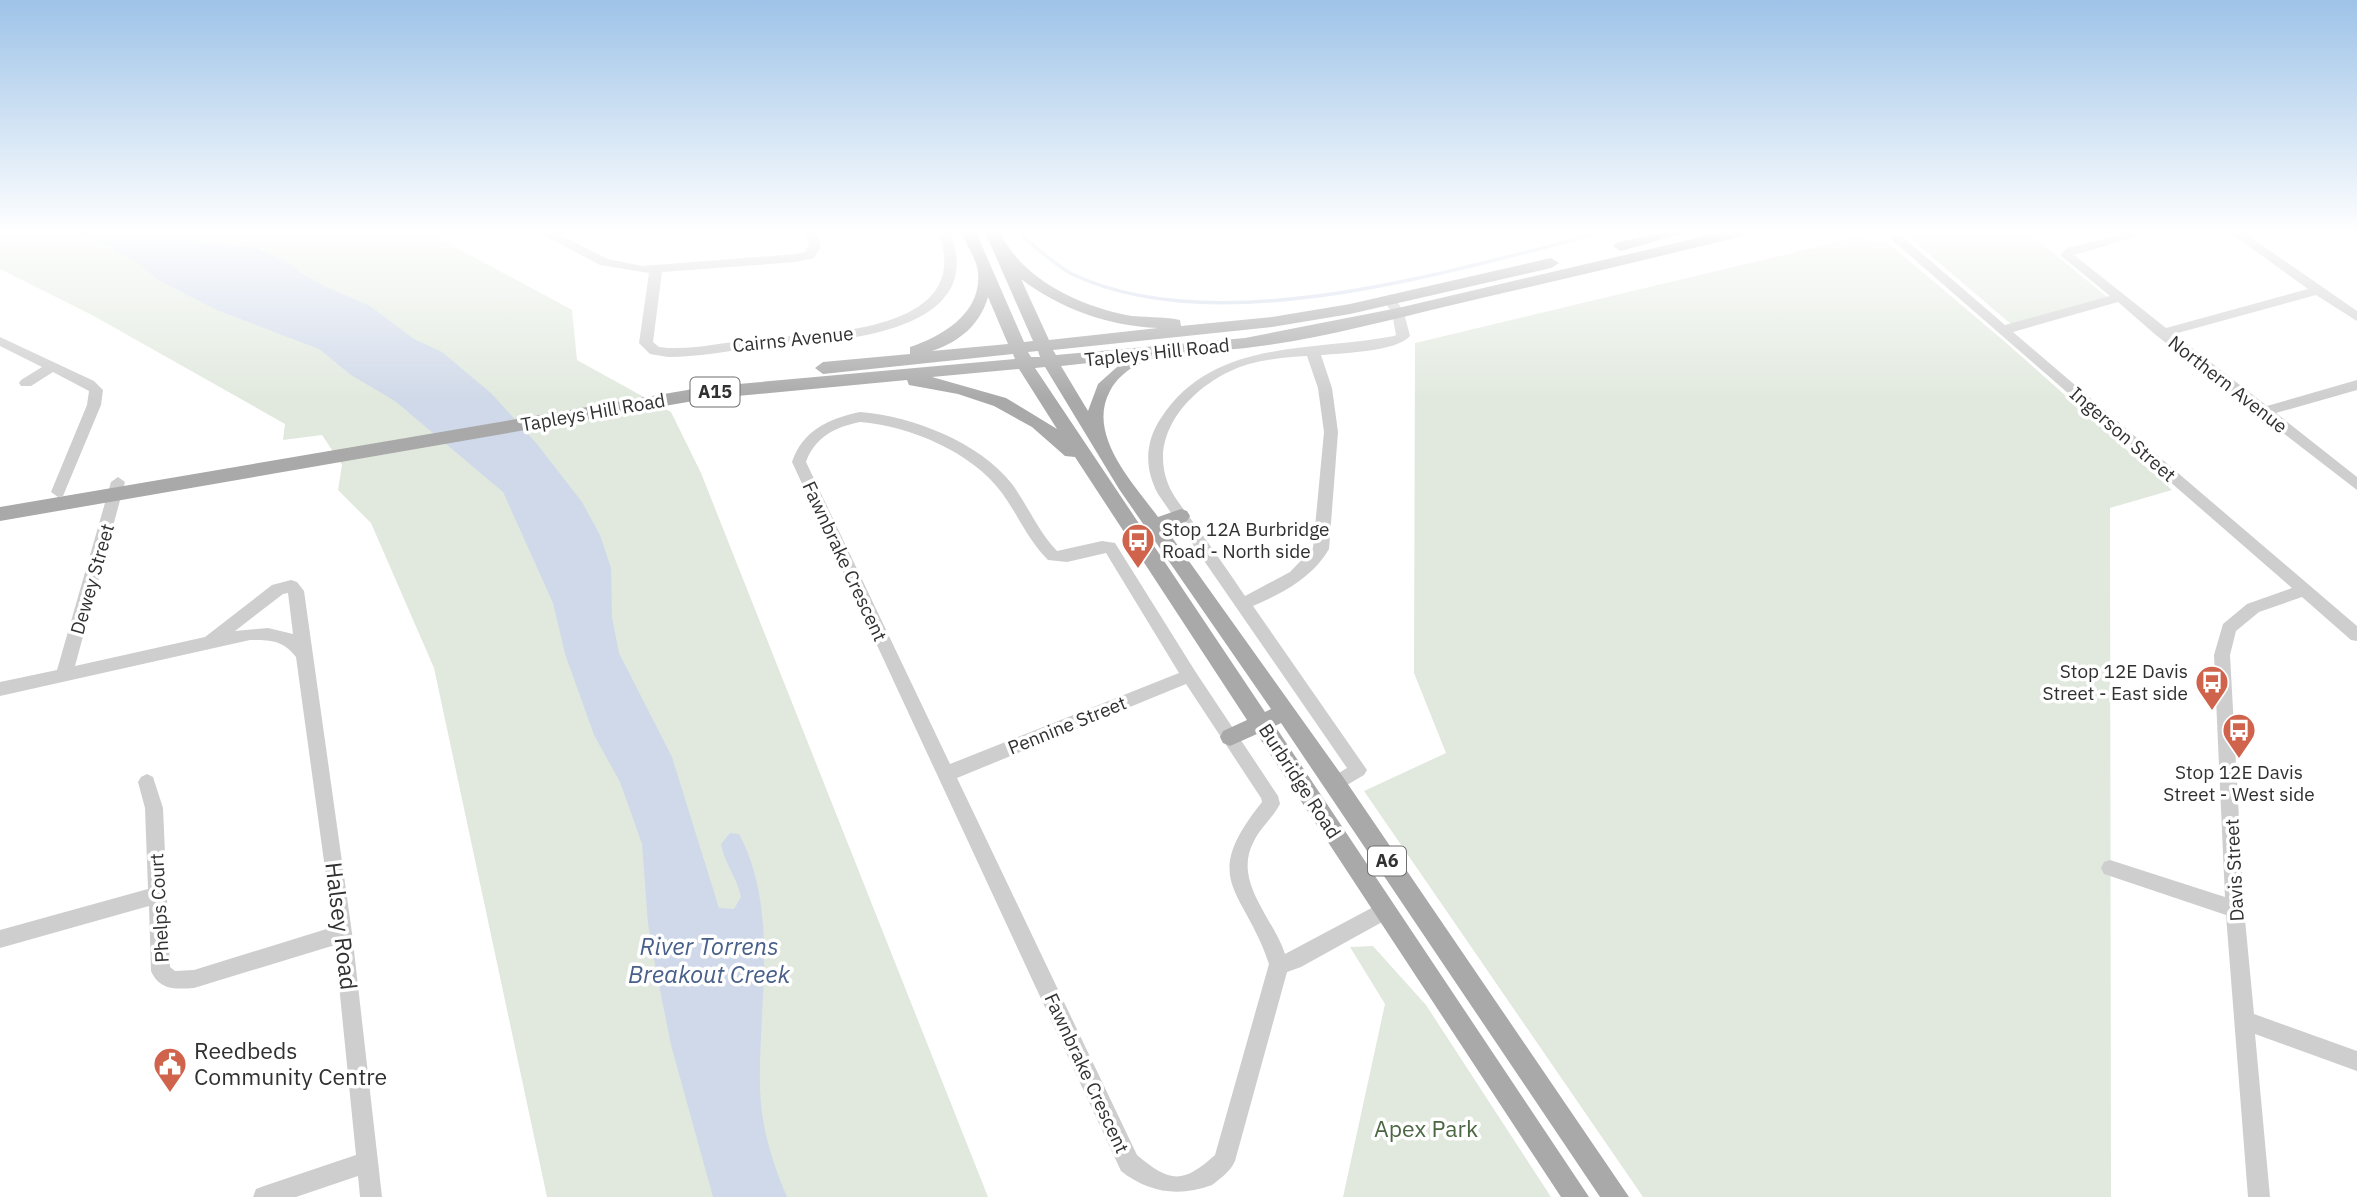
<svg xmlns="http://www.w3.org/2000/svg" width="2357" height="1197" font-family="'IBM Plex Sans',sans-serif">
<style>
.green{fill:#e1e9de}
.water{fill:#d0d9e9}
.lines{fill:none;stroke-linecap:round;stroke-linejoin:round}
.stream{stroke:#d0d9e9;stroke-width:3.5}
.minor{fill:#cecece;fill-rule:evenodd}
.major{fill:#a9a9a9;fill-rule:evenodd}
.labels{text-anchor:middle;stroke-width:7;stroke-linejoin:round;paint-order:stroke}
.shield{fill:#fff;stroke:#6f6f6f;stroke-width:2}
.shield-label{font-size:18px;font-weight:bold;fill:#313131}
.street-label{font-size:19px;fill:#313131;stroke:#fff}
.poi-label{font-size:19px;fill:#313131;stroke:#fff;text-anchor:start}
.near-street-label{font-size:23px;fill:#313131;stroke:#fff}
.near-poi-label{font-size:23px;fill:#313131;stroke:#fff;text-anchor:start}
.near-park-label{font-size:23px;fill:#4b6743;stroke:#fff}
.near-water-label{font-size:24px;font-style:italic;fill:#485f89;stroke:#fff}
</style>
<rect width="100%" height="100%" fill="#fff"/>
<!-- green -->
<g class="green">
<polygon points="0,232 428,232 572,310 577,360 671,412 701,473 988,1197 547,1197 434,668 371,523 338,490 342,465 322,435 283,440 285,424 92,315 0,269"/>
<polygon points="1903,232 2028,232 2107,297 2012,325"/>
<polygon points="1854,238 1887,242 2004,341 2172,490 2110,508 2111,1197 1643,1197 1364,791 1446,753 1414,673 1415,343"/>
<polygon points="1373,946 1426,1005 1551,1197 1343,1197 1385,1004 1350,947"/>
</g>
<!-- water -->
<path class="water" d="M69,232H179L200,242L257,248L293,265L299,272L326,287L370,306L414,339L442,352L492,394L537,444L582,502L600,535L611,568L612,617L619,653L672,757L719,908L734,909L741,897C737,877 724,863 721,844L730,833L739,834C780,911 758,1005 760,1088C761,1127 772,1162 787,1197H713L671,1045L657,975L648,924L642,844L620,782L594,735L565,654L553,603L503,492L395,401L351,375L319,349L217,310L158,280L138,263L103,244Z"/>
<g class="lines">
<!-- stream -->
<path class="stream" d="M1017,232C1034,245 1053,264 1072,274C1219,344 1455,269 1605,232"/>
<!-- minor -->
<g class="minor">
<path d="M538,232H554L608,259L642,266L796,254L805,252L809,246L805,232H817L821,246L814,258L796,262L662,272L653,342L659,347L668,348C700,349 731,341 763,338C824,333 977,332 938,232H950C992,337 827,342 763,347C731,350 700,357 668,357L650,354L639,343L649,273L600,265Z"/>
<polygon points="1883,232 1897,232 2005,325 2110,296 2060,255 2067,248 2131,232 2152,232 2074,255 2166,328 2308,289 2229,232 2243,232 2357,311 2357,321 2316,295 2174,334 2267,406 2357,380 2357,390 2276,413 2357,477 2357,490 2157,336 2118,302 2013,332 2357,626 2357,641 2351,640 2302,597 2259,612 2236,631 2230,655 2244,909 2254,1014 2357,1051 2357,1071 2255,1034 2270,1197 2248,1197 2226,915 2110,876 2104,874 2101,868 2104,862 2110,860 2225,897 2214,655 2223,624 2247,604 2292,588"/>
<path d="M1389,295L1394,296L1404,313L1410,336C1396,352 1342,353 1321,355L1332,388L1338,432L1329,549C1312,578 1283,593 1253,606L1367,770L1364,775L1335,792L1329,789L1326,784L1329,779L1347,768L1158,494C1144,468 1145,442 1161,418C1213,338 1311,352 1394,336L1396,335L1392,313L1383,299ZM1307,356L1318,388L1324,432L1313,548L1290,572L1245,596C1228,571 1211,546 1193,522C1184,509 1172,496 1167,481C1148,427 1201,378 1249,364C1268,359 1288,357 1307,356Z"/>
<polygon points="0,337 94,381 103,390 101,405 63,496 58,497 51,492 87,405 89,391 53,372 31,386 21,386 19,383 21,380 42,367 0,346"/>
<path d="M860,412C912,416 979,442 1012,484C1028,506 1038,531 1057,551L1102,541L1115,543L1195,671L1278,796L1280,804L1277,809C1270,820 1260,829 1254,841C1232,881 1273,917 1285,954L1379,904L1386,901L1393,904L1395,910L1393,916L1301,967L1287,972L1235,1161C1230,1172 1221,1178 1212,1185C1179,1197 1149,1193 1121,1171L792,462C803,430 828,419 860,412ZM860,422C910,426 972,452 1002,493C1018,515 1028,540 1048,560L1067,562L1106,553L1179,673L950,764L806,462C815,437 835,427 860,422ZM1186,684L1261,798L1262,802C1198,882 1244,888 1269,964L1215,1155C1183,1184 1170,1183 1137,1155L957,778Z"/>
<path d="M118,477L125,482L75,666L205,637L272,585L291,580L297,582L304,591L352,933L382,1197H360L358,1176L296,1197H253L256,1189L264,1186L356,1155L335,945L194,988C176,989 160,991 151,971L149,906L0,948V930L148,889L145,808L138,782L141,777L147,774L153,777L163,808L170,967L175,971L194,970L333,927L296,657C283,640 270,640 250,640L0,696V682L57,670L111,482ZM288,593L293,634L268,628L235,631L283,594Z"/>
</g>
<!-- major -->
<g class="major">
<path d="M961,232H976L1024,342L1033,341L985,232H1000C1021,278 1077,305 1126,315C1143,318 1163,316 1180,320L1181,326L1272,317L1350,304L1551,258L1559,263L1551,268L1350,314L1272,327L1053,350L1056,355L1245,338L1398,308L1723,232H1750L1743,236C1645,260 1547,283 1448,306C1382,322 1302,343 1235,349C1193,353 1134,348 1110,391C1086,435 1134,484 1158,517L1181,509L1187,511L1190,516L1187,521L1166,529L1343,777L1629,1197H1600L1281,723L1275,726L1589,1197H1561L1257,734L1230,746L1223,743L1220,737L1223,731L1247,720L1075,457L1065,456L1032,427L994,406L958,394L909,385L907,380L705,399L0,521V507L705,387L1015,359L1013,354L823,374L815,368L823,362L910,354V347C943,336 982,313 978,272C977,260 966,244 961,232ZM1021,279C1061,309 1108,326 1158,328L1049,340ZM988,297L1008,344L932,351C959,342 980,325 988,297ZM1038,351L1040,357H1031L1028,352ZM1126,359L1098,384L1088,411L1061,366ZM1045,367L1119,489L1271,709L1265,712L1035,368ZM1019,369L1057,429L1006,398L932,377Z"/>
<polygon points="1661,232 1688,232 1621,251 1613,246 1616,243"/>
</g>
</g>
<!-- sky -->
<linearGradient id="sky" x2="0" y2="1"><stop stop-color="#9ec3e8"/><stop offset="0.58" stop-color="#fff"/><stop offset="1" stop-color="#fff" stop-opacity="0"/></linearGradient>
<rect width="2357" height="400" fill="url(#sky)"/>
<!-- icons -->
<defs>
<symbol id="bus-pin" viewBox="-11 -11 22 30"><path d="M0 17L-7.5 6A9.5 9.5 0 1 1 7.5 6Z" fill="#cf634b" stroke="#fff"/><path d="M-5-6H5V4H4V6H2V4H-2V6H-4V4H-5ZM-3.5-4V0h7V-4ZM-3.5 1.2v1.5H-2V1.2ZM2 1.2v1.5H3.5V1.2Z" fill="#fff"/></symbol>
<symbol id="civic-pin" viewBox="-11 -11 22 30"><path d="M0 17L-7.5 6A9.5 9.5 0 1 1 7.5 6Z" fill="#cf634b" stroke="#fff"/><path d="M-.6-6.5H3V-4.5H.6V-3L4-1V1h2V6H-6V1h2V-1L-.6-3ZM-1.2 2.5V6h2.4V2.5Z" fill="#fff"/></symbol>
</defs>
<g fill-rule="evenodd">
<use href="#bus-pin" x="1119" y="521" width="38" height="52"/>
<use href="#bus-pin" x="2193" y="663" width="38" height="52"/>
<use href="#bus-pin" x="2220" y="711" width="38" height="52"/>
<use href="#civic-pin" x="151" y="1045" width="38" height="52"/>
</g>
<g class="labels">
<!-- shield labels -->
<g class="shield">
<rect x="690.5" y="377.5" width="49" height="29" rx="5"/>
<rect x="1368" y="846.5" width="38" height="29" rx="5"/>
</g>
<g class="shield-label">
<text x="715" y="398">A15</text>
<text x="1387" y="867">A6</text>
</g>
<!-- street labels -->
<g class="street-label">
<text transform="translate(793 339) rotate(-6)" y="7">Cairns Avenue</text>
<text transform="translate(1157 352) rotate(-6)" y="7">Tapleys Hill Road</text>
<text transform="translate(2228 384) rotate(38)" y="7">Northern Avenue</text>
<text transform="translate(593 412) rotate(-10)" y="7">Tapleys Hill Road</text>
<text transform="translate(2123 434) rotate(41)" y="7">Ingerson Street</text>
<text transform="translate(845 561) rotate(65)" y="7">Fawnbrake Crescent</text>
<text transform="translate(92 579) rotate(-74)" y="7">Dewey Street</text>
<text transform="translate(1067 725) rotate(-22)" y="7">Pennine Street</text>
<text transform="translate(1300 781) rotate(57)" y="7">Burbridge Road</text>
<text transform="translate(2234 870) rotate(-93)" y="7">Davis Street</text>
<text transform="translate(159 908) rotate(-93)" y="7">Phelps Court</text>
<text transform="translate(1087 1073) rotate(65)" y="7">Fawnbrake Crescent</text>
</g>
<!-- poi labels -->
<g class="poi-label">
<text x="1162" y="536">Stop 12A Burbridge<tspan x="1162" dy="22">Road - North side</tspan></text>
<text x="2188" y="678" text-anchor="end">Stop 12E Davis<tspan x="2188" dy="22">Street - East side</tspan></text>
<text x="2239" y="779" text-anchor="middle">Stop 12E Davis<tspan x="2239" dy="22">Street - West side</tspan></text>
</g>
<!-- near-street labels -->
<g class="near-street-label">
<text transform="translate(341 926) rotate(83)" y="8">Halsey Road</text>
</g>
<!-- near-poi labels -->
<g class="near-poi-label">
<text x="194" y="1059">Reedbeds<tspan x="194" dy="26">Community Centre</tspan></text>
</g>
<!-- near-park labels -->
<g class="near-park-label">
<text x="1426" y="1137">Apex Park</text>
</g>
<!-- near-water labels -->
<g class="near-water-label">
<text x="709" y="955">River Torrens<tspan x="709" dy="28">Breakout Creek</tspan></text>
</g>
</g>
</svg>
